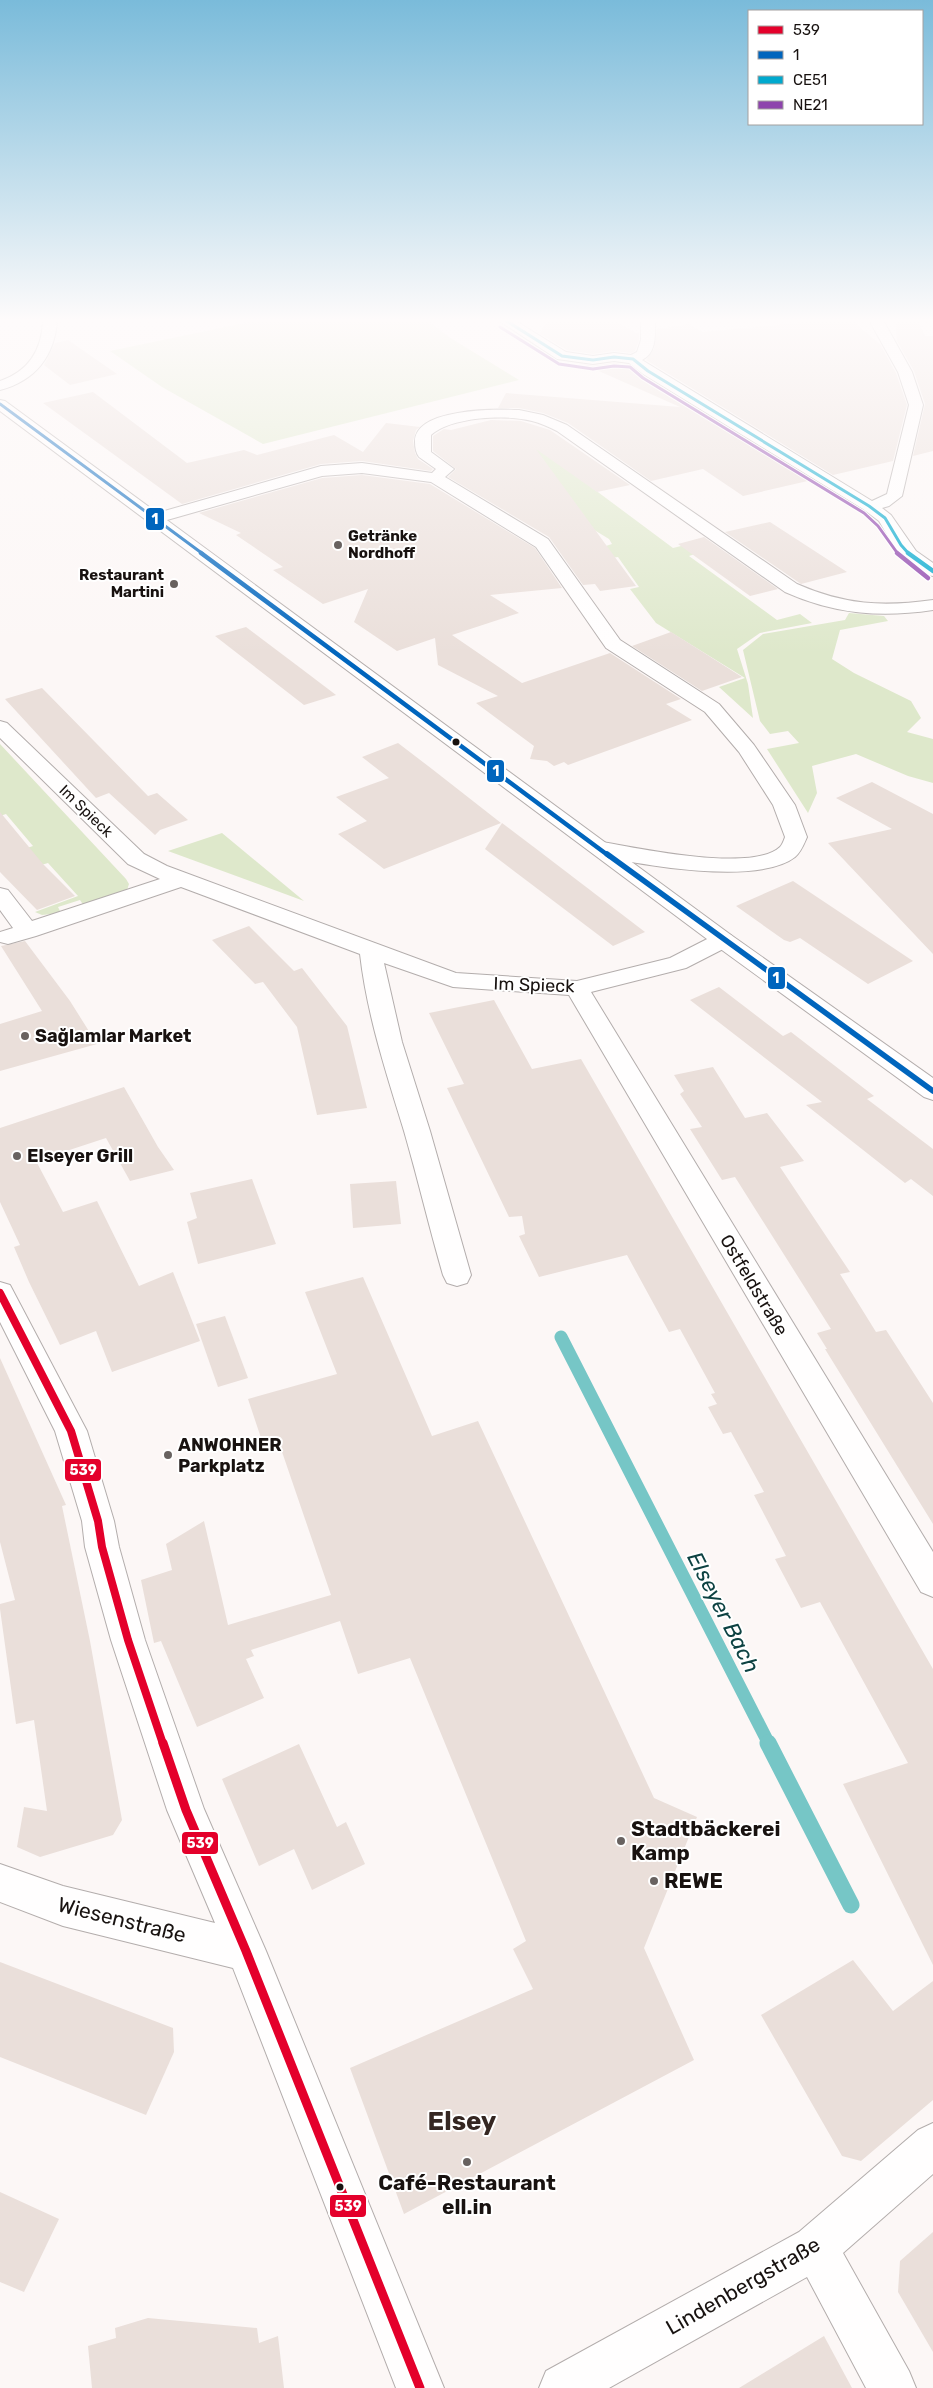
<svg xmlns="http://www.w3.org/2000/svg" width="933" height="2388" font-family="Rubik,sans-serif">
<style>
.green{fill:#dee8cb}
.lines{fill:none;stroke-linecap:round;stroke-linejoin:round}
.stream-far1{stroke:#76c6c6;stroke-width:13}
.stream{stroke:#76c6c6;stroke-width:17}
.building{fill:#eadfda}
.street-casing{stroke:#b3adac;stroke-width:2}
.primary-casing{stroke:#b3adac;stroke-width:2}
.street{fill:#fffefe;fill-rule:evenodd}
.primary{fill:#fffefe;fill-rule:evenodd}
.bus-1-far1-casing{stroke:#fff;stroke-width:11}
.bus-1-casing{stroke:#fff;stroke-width:13}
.bus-2-far2-casing{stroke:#fff;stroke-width:5}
.bus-2-far1-casing{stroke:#fff;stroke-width:7}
.bus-2-casing{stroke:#fff;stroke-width:9}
.bus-3-far1-casing{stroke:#fff;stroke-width:5}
.bus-3-casing{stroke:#fff;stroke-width:7}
.bus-4-far1-casing{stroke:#fff;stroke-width:5}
.bus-4-casing{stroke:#fff;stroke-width:7}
.bus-1-far1{stroke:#e4002b;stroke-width:8}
.bus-1{stroke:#e4002b;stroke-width:9}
.bus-2-far2{stroke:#0065bd;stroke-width:3}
.bus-2-far1{stroke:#0065bd;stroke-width:4.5}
.bus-2{stroke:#0065bd;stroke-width:5.5}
.bus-3-far1{stroke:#00a9ce;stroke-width:3}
.bus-3{stroke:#00a9ce;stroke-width:4.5}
.bus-4-far1{stroke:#8e44ad;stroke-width:3}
.bus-4{stroke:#8e44ad;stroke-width:4.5}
.poi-dot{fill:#686260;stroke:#fff;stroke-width:2}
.bus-dot{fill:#181210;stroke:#fff;stroke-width:2}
.labels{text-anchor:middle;stroke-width:4;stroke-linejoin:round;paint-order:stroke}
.far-poi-label{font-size:15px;font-weight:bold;fill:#181210;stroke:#fff;text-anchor:start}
.far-street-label{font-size:15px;fill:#181210;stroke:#fff}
.street-label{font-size:18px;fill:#181210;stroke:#fff}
.poi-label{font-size:18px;font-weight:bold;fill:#181210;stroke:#fff;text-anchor:start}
.near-poi-label{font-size:21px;font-weight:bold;fill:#181210;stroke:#fff;text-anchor:start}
.near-street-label{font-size:21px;fill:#181210;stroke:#fff}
.near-water-label{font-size:22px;font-style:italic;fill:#0d4242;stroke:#fff}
.near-district-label{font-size:26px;font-weight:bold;fill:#352722;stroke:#fff}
.line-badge{stroke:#fff;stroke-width:2}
.badge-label{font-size:14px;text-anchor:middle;font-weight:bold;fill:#fff}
</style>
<rect width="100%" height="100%" fill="#fcf7f6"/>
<!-- green -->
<g class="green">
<polygon points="258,320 427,320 449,337 519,380 263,444 162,387 110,351"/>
<polygon points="520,434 673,548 705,540 698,553 689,556 777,620 800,614 812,623 760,633 737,649 748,684 753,718 719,687 745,678 656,623 630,589 639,587 618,557 582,562 578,555 612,544 609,539 591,528"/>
<polygon points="849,613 884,616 888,621 840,630 832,659 854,673 911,701 921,718 907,732 933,739 933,783 908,776 856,754 812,766 817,793 808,813 767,749 799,743 788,731 770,734 760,721 743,650 763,634 845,620"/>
<polygon points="0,744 126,879 129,884 127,890 84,906 80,900 58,907 61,913 42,915 35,912 78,896 48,863 31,868 18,851 33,846 6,814 0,816"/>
<polygon points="222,833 304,901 168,851"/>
</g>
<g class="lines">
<!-- stream-far1 -->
<polyline class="stream-far1" points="561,1337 769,1744"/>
<!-- stream -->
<polyline class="stream" points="768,1743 851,1905"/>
</g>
<!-- building -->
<g class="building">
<polygon points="547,320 613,320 636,333 639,333 639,340 635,351 631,353 614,351 593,354 567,350 540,334"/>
<polygon points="829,320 851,320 880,344 896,373 907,405 893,461 833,475 646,360 654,349 657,329 689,324 703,332"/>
<polygon points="895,320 918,320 925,336 933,336 933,451 913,456 925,404 914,371 897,341"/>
<polygon points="68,340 117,374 70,385 44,365 55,343"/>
<polygon points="614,363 628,365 642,376 812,480 743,496 703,469 651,481 568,423 543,413 519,408 498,408 506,393 680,407 583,364 593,366"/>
<polygon points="93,392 187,463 244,450 257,455 334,435 363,452 386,423 420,427 416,430 413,441 415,453 418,459 433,469 431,471 362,461 321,464 182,504 43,403"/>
<polygon points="491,420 521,421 550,430 630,485 597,492 536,449 636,586 600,591 595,584 583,585 549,537 448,477 456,469 433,451 433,436 444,429 451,430"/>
<polygon points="362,475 430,484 535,548 562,588 490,595 519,613 452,635 522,683 610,653 681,699 666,704 692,720 568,765 564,762 554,766 547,761 530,759 534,746 476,703 498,696 438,665 435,638 397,651 354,622 368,589 323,604 273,570 283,567 236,535 241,533 199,513 322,478"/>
<polygon points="770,522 847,572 801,584 725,532"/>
<polygon points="704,537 778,589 750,596 678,544"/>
<polygon points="246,627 311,676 336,695 304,705 215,636"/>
<polygon points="671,632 709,656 742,677 702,691 632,646"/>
<polygon points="42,688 148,796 157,793 188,820 160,830 155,835 109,793 96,798 5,699"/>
<polygon points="398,743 432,769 501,823 384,869 338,834 367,821 336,797 389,778 362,757"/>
<polygon points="872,782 933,814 933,954 828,843 892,829 836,798"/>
<polygon points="0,812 43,864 75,896 37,910 0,872"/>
<polygon points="502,823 539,851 645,932 613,946 485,849"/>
<polygon points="793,881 913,961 868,984 800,938 790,942 784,940 736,906"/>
<polygon points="249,926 294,971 302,968 347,1026 367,1108 317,1115 297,1027 263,982 255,984 212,940"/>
<polygon points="25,941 70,1001 97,1044 0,1071 0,1024 42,1011 1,946"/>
<polygon points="719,987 783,1036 791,1032 874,1096 867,1099 933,1149 933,1196 911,1179 905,1183 806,1105 822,1102 690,1000"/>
<polygon points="494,1000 532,1069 581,1059 933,1669 933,1965 843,1784 908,1763 820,1602 801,1608 775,1559 786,1556 754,1495 764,1492 731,1432 723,1434 708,1407 717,1404 711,1394 715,1393 680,1329 669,1332 627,1255 539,1277 519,1236 525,1234 522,1216 509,1217 447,1088 464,1084 429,1013"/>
<polygon points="713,1067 745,1118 767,1113 804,1161 780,1167 850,1272 840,1274 876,1332 886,1330 933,1403 933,1524 825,1349 827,1349 817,1333 831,1329 735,1177 722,1180 690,1129 702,1127 680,1094 684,1091 674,1075"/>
<polygon points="124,1087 158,1147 174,1170 130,1181 106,1138 36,1161 63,1212 97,1201 139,1286 173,1272 200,1341 112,1372 96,1331 60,1345 29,1282 14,1247 20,1245 0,1202 0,1128"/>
<polygon points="252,1179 276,1244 198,1264 187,1222 197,1218 190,1193"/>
<polygon points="396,1181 401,1224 353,1228 350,1184"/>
<polygon points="363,1277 432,1436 478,1421 654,1798 697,1817 644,1948 694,2060 404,2214 350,2068 533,1989 513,1949 526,1941 410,1658 358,1674 340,1621 251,1650 254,1656 246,1659 264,1698 197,1727 161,1641 154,1643 141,1580 172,1570 166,1544 204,1521 228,1625 331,1595 280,1446 265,1450 248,1399 337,1374 305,1292"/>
<polygon points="225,1316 248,1378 218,1387 196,1324"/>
<polygon points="0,1358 66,1505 62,1506 90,1641 122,1820 113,1835 40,1857 17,1847 24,1807 47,1811 34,1720 16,1724 0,1609 0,1604 15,1600 0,1542"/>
<polygon points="299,1744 337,1827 346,1822 365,1864 312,1890 294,1849 259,1866 222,1779"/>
<polygon points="853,1960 893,2011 933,1981 933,2100 861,2161 842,2156 761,2015"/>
<polygon points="0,1962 173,2028 174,2052 146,2115 0,2057"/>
<polygon points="0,2192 59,2219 24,2292 0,2282"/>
<polygon points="933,2232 933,2352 898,2292 900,2261"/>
<polygon points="148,2318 257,2328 259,2343 278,2336 284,2388 92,2388 88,2346 116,2338 115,2328"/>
<polygon points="824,2336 852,2388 739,2388"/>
</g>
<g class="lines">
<defs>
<g id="street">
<path d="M43,320H57C55,356 35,381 0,390V381C29,371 42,350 43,320Z"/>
<path d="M498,320H514L566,352L593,356L614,353L631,355L637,352L641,340V320H655C655,334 657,353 642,360L872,501L887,494L909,405L898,372L869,320H883L912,372L923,405L902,496L889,506L882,508L891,515L916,551L933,563V576L927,575L904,559L893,545L879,521L863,509L643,374L629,363L614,361L593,364L557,359Z"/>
<path d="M519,410L543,415L567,425L797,584C845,605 882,607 933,600V610C880,618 834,614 785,592L557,431C549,427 540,423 532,421C505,414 452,417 431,435V452L454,469L445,477L548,539L620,640L719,704L754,745L795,805L807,837C804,844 801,852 795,857C758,886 638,865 594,854L591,849L594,844L602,842C638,848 753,873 780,847C782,845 784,840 785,837L773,805L739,752L705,712L606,648L536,547L431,482L362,473L322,476L153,524L147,522L145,519L147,516L321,466L362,463L432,473L436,469L419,457C416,453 415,448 415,442C414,408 496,409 519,410Z"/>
<path d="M0,721L7,723L144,854L167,866L456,973L577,981L670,958L715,935L723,933L731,935L735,940L731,945L686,968L591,992L933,1552V1597L921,1592L569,995L453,987L384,963L402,1042L430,1131L471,1275L467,1283L457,1286L447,1283L443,1275C429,1227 418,1179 404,1131C386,1072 367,1015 360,954L181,887L36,936L8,944L0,942V932L13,928L0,910V888L8,890L32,921L160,879L128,864L0,738Z"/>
<polygon points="0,1282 10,1285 87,1431 114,1521 119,1547 145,1640 204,1809 266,1951 444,2388 396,2388 233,1968 63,1926 0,1902 0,1864 63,1886 215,1923 167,1810 111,1640 85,1547 82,1521 55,1431 0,1322"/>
<polygon points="933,2123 933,2174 843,2253 909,2371 916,2388 866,2388 807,2277 609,2388 539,2388 546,2371 799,2232 918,2130"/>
</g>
<polygon id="primary" points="0,400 5,401 731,935 933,1078 933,1100 924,1097 715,945 0,411"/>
</defs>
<!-- street casing -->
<use href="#street" class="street-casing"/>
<!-- primary casing -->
<use href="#primary" class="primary-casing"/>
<!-- street -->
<use href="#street" class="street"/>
<!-- primary -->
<use href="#primary" class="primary"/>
<defs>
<polyline id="bus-1-far1" points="0,1293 71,1431 98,1521 102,1547 128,1640 163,1744"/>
<polyline id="bus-1" points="163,1743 186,1810 246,1951 420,2388"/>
<polyline id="bus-2-far2" points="0,404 203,554"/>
<polyline id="bus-2-far1" points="201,553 609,856"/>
<polyline id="bus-2" points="607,854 933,1091"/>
<polyline id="bus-3-far1" points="505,320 562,356 593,360 614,357 633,359 648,371 869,506 885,518 901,545 909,554"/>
<polyline id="bus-3" points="908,553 933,571"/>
<polyline id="bus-4-far1" points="500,327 559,364 593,369 614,366 630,367 643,378 864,513 878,526 898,554"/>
<polyline id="bus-4" points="897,553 928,578"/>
</defs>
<!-- bus-1-far1 casing -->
<use href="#bus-1-far1" class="bus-1-far1-casing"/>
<!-- bus-1 casing -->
<use href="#bus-1" class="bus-1-casing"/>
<!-- bus-2-far2 casing -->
<use href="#bus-2-far2" class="bus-2-far2-casing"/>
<!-- bus-2-far1 casing -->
<use href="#bus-2-far1" class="bus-2-far1-casing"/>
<!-- bus-2 casing -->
<use href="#bus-2" class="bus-2-casing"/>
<!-- bus-3-far1 casing -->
<use href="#bus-3-far1" class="bus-3-far1-casing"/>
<!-- bus-3 casing -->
<use href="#bus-3" class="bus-3-casing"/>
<!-- bus-4-far1 casing -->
<use href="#bus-4-far1" class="bus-4-far1-casing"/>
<!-- bus-4 casing -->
<use href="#bus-4" class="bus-4-casing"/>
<!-- bus-1-far1 -->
<use href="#bus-1-far1" class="bus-1-far1"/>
<!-- bus-1 -->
<use href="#bus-1" class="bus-1"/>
<!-- bus-2-far2 -->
<use href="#bus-2-far2" class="bus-2-far2"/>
<!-- bus-2-far1 -->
<use href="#bus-2-far1" class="bus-2-far1"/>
<!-- bus-2 -->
<use href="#bus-2" class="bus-2"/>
<!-- bus-3-far1 -->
<use href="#bus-3-far1" class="bus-3-far1"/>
<!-- bus-3 -->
<use href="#bus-3" class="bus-3"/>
<!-- bus-4-far1 -->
<use href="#bus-4-far1" class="bus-4-far1"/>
<!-- bus-4 -->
<use href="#bus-4" class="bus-4"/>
</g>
<!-- sky -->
<linearGradient id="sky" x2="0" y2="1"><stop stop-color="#7abbda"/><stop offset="0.49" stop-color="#fefbfb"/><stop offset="1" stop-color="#fefbfb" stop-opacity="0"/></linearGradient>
<rect width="933" height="654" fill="url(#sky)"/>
<!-- markers -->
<g class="poi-dot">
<circle cx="338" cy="545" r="5"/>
<circle cx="174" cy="584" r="5"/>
<circle cx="25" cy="1036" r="5"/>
<circle cx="17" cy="1156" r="5"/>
<circle cx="168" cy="1455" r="5"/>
<circle cx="621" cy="1841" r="5"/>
<circle cx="654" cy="1881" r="5"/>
<circle cx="467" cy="2162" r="5"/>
</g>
<g class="bus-dot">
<circle cx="456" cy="742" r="4.5"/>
<circle cx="340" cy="2187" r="4.5"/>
</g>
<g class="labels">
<!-- far-poi labels -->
<g class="far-poi-label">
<text x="348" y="541">Getränke<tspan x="348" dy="17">Nordhoff</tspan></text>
<text x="164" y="580" text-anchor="end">Restaurant<tspan x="164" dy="17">Martini</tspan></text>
</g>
<!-- far-street labels -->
<g class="far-street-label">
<text transform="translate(86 811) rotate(44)" y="5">Im Spieck</text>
</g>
<!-- street labels -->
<g class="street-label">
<text transform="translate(534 985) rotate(2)" y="6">Im Spieck</text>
<text transform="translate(754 1285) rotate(59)" y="6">Ostfeldstraße</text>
</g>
<!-- poi labels -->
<g class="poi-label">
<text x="35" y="1042">Sağlamlar Market</text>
<text x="27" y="1162">Elseyer Grill</text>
<text x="178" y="1451">ANWOHNER<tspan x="178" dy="21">Parkplatz</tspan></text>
</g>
<!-- near-poi labels -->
<g class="near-poi-label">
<text x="631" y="1836">Stadtbäckerei<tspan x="631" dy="24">Kamp</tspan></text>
<text x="664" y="1888">REWE</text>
<text x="467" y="2190" text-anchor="middle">Café-Restaurant<tspan x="467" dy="24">ell.in</tspan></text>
</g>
<!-- near-street labels -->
<g class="near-street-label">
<text transform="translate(122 1920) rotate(14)" y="7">Wiesenstraße</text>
<text transform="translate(743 2286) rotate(-30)" y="7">Lindenbergstraße</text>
</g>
<!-- near-water labels -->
<g class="near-water-label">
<text transform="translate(724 1612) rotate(63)" y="8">Elseyer Bach</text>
</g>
<!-- near-district labels -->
<g class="near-district-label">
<text x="462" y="2130">Elsey</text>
</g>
</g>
<g class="line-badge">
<rect x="145" y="507" width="20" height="24" rx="5" fill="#0065bd"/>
<rect x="486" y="759" width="19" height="24" rx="5" fill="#0065bd"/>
<rect x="767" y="966" width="19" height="24" rx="5" fill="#0065bd"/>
<rect x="64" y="1458" width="38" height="24" rx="5" fill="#e4002b"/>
<rect x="181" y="1831" width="38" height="24" rx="5" fill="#e4002b"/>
<rect x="329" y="2194" width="38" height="24" rx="5" fill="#e4002b"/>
</g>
<g class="badge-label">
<text x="155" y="524">1</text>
<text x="496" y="776">1</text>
<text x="776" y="983">1</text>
<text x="83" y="1475">539</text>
<text x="200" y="1848">539</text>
<text x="348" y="2211">539</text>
</g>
<!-- legend -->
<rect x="748" y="10" width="175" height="115" fill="#ffffff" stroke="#a3a09f"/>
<rect x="758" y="26" width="25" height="8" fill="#e4002b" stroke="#a3a09f"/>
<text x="793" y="35" font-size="15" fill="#181210">539</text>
<rect x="758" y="51" width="25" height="8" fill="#0065bd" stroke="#a3a09f"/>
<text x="793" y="60" font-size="15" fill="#181210">1</text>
<rect x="758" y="76" width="25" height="8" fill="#00a9ce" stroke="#a3a09f"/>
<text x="793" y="85" font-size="15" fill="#181210">CE51</text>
<rect x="758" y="101" width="25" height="8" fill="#8e44ad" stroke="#a3a09f"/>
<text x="793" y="110" font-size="15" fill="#181210">NE21</text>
</svg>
